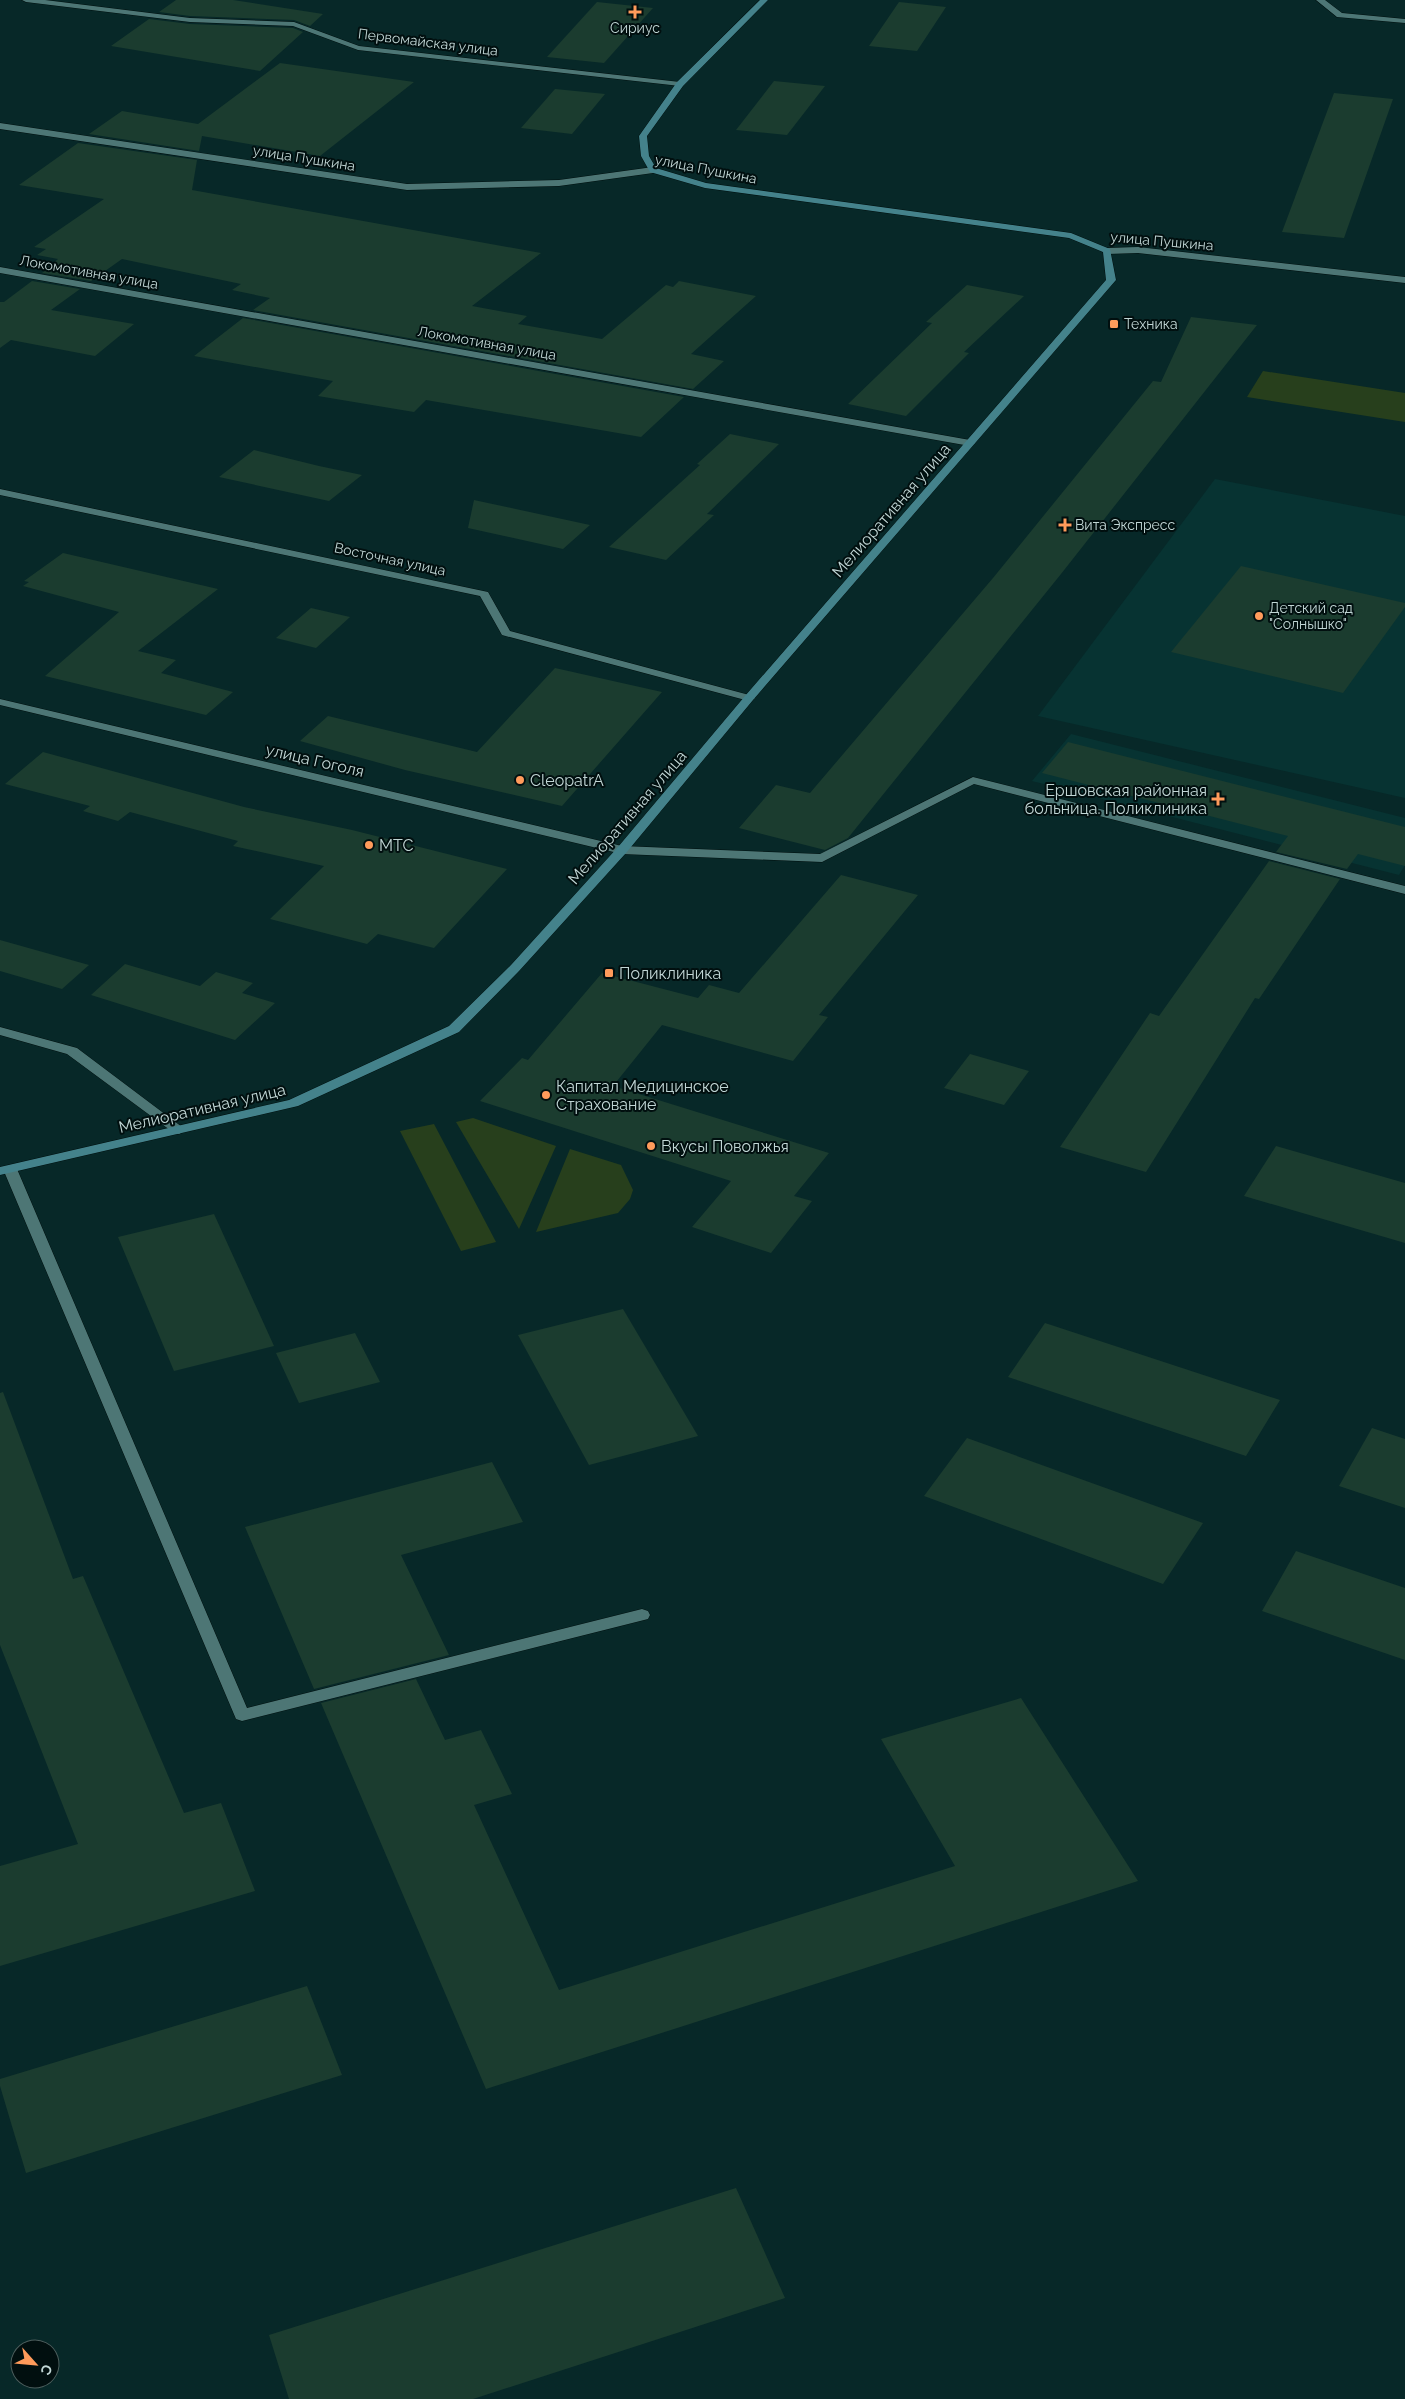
<svg xmlns="http://www.w3.org/2000/svg" width="1405" height="2399" font-family="Raleway,sans-serif">
<style>
.built{fill:#073332}
.green{fill:#273f1c}
.building{fill:#1b3c2f}
.lines{fill:none;stroke-linecap:round;stroke-linejoin:round}
.service-casing{stroke:#00100f;stroke-width:1}
.minor-casing{stroke:#00100f;stroke-width:1}
.tertiary-casing{stroke:#00100f;stroke-width:1}
.secondary-casing{stroke:#00100f;stroke-width:1}
.service{fill:#4d7675;fill-rule:evenodd}
.minor{fill:#4d7675;fill-rule:evenodd}
.tertiary{fill:#4d7675;fill-rule:evenodd}
.secondary{fill:#44828b;fill-rule:evenodd}
.poi-dot{fill:#ff9b5b;stroke:#010f0f;stroke-width:2}
.labels{text-anchor:middle;stroke-width:4;stroke-linejoin:round;paint-order:stroke}
.far-poi-label{font-size:14px;fill:#c1d6d5;stroke:#010f0f;text-anchor:start}
.far-street-label{font-size:14px;fill:#c1d6d5;stroke:#010f0f}
.street-label{font-size:16px;fill:#c1d6d5;stroke:#010f0f}
.poi-label{font-size:16px;fill:#c1d6d5;stroke:#010f0f;text-anchor:start}
</style>
<rect width="100%" height="100%" fill="#072828"/>
<!-- built -->
<g class="built">
<polygon points="1215,479 1405,516 1405,798 1038,716"/>
<polygon points="1071,734 1405,818 1405,865 1399,875 1032,781"/>
</g>
<!-- green -->
<g class="green">
<polygon points="1263,371 1405,393 1405,422 1247,397"/>
<polygon points="473,1118 556,1146 519,1229 456,1122"/>
<polygon points="434,1124 496,1242 461,1251 400,1131"/>
<polygon points="570,1149 621,1165 633,1190 630,1199 618,1213 536,1232"/>
</g>
<!-- building -->
<g class="building">
<polygon points="176,0 233,0 323,14 310,26 294,20 190,16 159,12"/>
<polygon points="597,2 653,8 604,63 547,57"/>
<polygon points="899,2 946,7 917,51 869,46"/>
<polygon points="149,19 190,24 293,28 303,32 260,71 111,46"/>
<polygon points="280,63 414,82 320,156 202,136 199,151 89,134 122,111 198,124"/>
<polygon points="774,81 825,86 787,135 736,130"/>
<polygon points="555,89 605,94 572,134 521,128"/>
<polygon points="1334,93 1393,99 1344,238 1282,232"/>
<polygon points="78,143 197,160 192,190 541,253 472,306 527,316 518,324 602,339 666,285 673,287 679,281 756,296 691,354 724,361 693,389 253,310 270,298 232,290 241,284 122,259 91,281 42,273 58,259 37,255 46,249 34,247 104,199 19,185"/>
<polygon points="32,281 80,289 51,310 134,324 95,356 11,340 0,348 0,302 4,302"/>
<polygon points="967,285 1024,296 964,352 969,353 906,416 848,404 932,323 926,322"/>
<polygon points="1191,317 1257,325 1061,574 848,838 825,850 739,828 776,785 810,793 993,578 1153,381 1161,382"/>
<polygon points="243,318 684,397 641,437 426,400 414,412 318,396 333,381 194,356"/>
<polygon points="730,434 779,444 707,514 714,515 666,560 609,547 700,465 697,464"/>
<polygon points="254,450 319,466 362,475 329,501 219,477"/>
<polygon points="474,500 590,525 563,549 468,528"/>
<polygon points="63,553 218,589 138,651 176,660 161,673 233,692 206,715 45,676 119,612 23,586 29,582 24,581"/>
<polygon points="1241,566 1405,603 1405,607 1343,693 1171,652"/>
<polygon points="311,608 350,617 316,648 276,638"/>
<polygon points="555,668 662,692 562,806 405,770 300,741 328,716 477,752"/>
<polygon points="1068,742 1405,827 1405,866 1358,854 1347,869 1276,852 1288,836 1042,773"/>
<polygon points="43,752 244,807 352,830 507,869 434,948 378,934 367,944 270,919 324,866 233,846 238,841 130,812 118,821 83,811 90,806 5,784"/>
<polygon points="1269,861 1340,879 1259,999 1255,998 1146,1172 1060,1147 1150,1013 1159,1016"/>
<polygon points="841,875 918,895 819,1015 828,1017 793,1061 662,1025 613,1086 829,1153 794,1196 812,1201 771,1253 692,1227 731,1181 480,1101 522,1058 528,1060 602,973 698,998 709,985 739,993"/>
<polygon points="0,940 89,965 62,989 0,971"/>
<polygon points="125,964 200,986 216,972 253,983 242,993 275,1003 235,1040 91,995"/>
<polygon points="970,1054 1029,1071 1004,1105 944,1088"/>
<polygon points="1276,1146 1405,1183 1405,1243 1244,1196"/>
<polygon points="214,1214 274,1346 174,1371 118,1237"/>
<polygon points="623,1309 698,1436 589,1465 518,1335"/>
<polygon points="1045,1323 1280,1400 1246,1456 1008,1377"/>
<polygon points="355,1333 380,1382 299,1403 276,1353"/>
<polygon points="3,1392 73,1579 83,1576 184,1813 221,1803 255,1891 0,1966 0,1866 78,1844 0,1645 0,1393"/>
<polygon points="1372,1428 1405,1439 1405,1508 1339,1486"/>
<polygon points="967,1438 1203,1523 1163,1584 924,1496"/>
<polygon points="492,1462 523,1522 401,1555 449,1655 314,1689 245,1527"/>
<polygon points="1296,1551 1405,1588 1405,1660 1262,1611"/>
<polygon points="416,1679 445,1740 481,1730 512,1794 474,1805 559,1990 955,1866 881,1739 1021,1698 1138,1881 486,2089 321,1703"/>
<polygon points="307,1986 342,2075 26,2173 0,2086 0,2079"/>
<polygon points="736,2188 785,2298 473,2399 289,2399 269,2335"/>
</g>
<g class="lines">
<defs>
<polygon id="service" points="973,777 1405,886 1405,894 974,784 822,862 622,854 616,850 622,846 820,854"/>
<g id="minor">
<polygon points="22,0 45,0 190,18 294,22 359,46 680,82 684,84 680,86 358,50 293,26 190,22 26,2"/>
<polygon points="1316,0 1325,0 1342,13 1405,19 1405,23 1337,17"/>
<polygon points="0,123 407,184 559,180 653,167 657,170 653,173 559,186 407,190 0,129"/>
<polygon points="0,267 970,440 975,443 970,446 0,273"/>
<polygon points="0,489 488,592 510,631 753,696 755,698 749,701 502,635 480,596 0,495"/>
<polygon points="0,699 622,846 628,850 622,854 0,705"/>
<polygon points="0,1027 77,1048 186,1130 179,1134 174,1133 67,1054 0,1035"/>
<polygon points="10,1165 17,1169 247,1708 642,1609 648,1611 650,1615 648,1619 242,1721 236,1719 3,1169"/>
</g>
<polygon id="tertiary" points="1138,247 1405,277 1405,283 1138,253 1107,254 1102,251 1107,248"/>
<polygon id="secondary" points="760,0 768,0 683,86 647,136 649,156 656,168 706,183 1071,233 1110,249 1116,280 753,700 626,853 519,971 459,1032 298,1106 0,1175 0,1167 289,1100 449,1026 511,965 618,847 745,696 1106,280 1103,252 1069,238 705,188 650,172 641,156 639,136 677,82"/>
</defs>
<!-- service casing -->
<use href="#service" class="service-casing"/>
<!-- minor casing -->
<use href="#minor" class="minor-casing"/>
<!-- tertiary casing -->
<use href="#tertiary" class="tertiary-casing"/>
<!-- secondary casing -->
<use href="#secondary" class="secondary-casing"/>
<!-- service -->
<use href="#service" class="service"/>
<!-- minor -->
<use href="#minor" class="minor"/>
<!-- tertiary -->
<use href="#tertiary" class="tertiary"/>
<!-- secondary -->
<use href="#secondary" class="secondary"/>
</g>
<!-- markers -->
<g class="poi-dot">
<path d="M632.5 4.5h5v5h5v5h-5v5h-5v-5h-5v-5h5z"/>
<rect x="1109" y="319" width="10" height="10" rx="2.5"/>
<path d="M1062.5 517.5h5v5h5v5h-5v5h-5v-5h-5v-5h5z"/>
<circle cx="1259" cy="616" r="5"/>
<circle cx="520" cy="780" r="5"/>
<path d="M1215.5 791.5h5v5h5v5h-5v5h-5v-5h-5v-5h5z"/>
<circle cx="369" cy="845" r="5"/>
<rect x="604" y="968" width="10" height="10" rx="2.5"/>
<circle cx="546" cy="1095" r="5"/>
<circle cx="651" cy="1146" r="5"/>
</g>
<g class="labels">
<!-- far-poi labels -->
<g class="far-poi-label">
<text x="635" y="33" text-anchor="middle">Сириус</text>
<text x="1124" y="329">Техника</text>
<text x="1075" y="530">Вита Экспресс</text>
<text x="1269" y="613">Детский сад<tspan x="1269" dy="16">"Солнышко"</tspan></text>
</g>
<!-- far-street labels -->
<g class="far-street-label">
<text transform="translate(428 42) rotate(7)" y="5">Первомайская улица</text>
<text transform="translate(304 158) rotate(9)" y="5">улица Пушкина</text>
<text transform="translate(706 169) rotate(11)" y="5">улица Пушкина</text>
<text transform="translate(1162 241) rotate(5)" y="5">улица Пушкина</text>
<text transform="translate(89 272) rotate(10)" y="5">Локомотивная улица</text>
<text transform="translate(487 343) rotate(10)" y="5">Локомотивная улица</text>
<text transform="translate(390 559) rotate(12)" y="5">Восточная улица</text>
</g>
<!-- street labels -->
<g class="street-label">
<text transform="translate(891 510) rotate(-49)" y="6">Мелиоративная улица</text>
<text transform="translate(315 760) rotate(13)" y="6">улица Гоголя</text>
<text transform="translate(627 817) rotate(-49)" y="6">Мелиоративная улица</text>
<text transform="translate(202 1108) rotate(-13)" y="6">Мелиоративная улица</text>
</g>
<!-- poi labels -->
<g class="poi-label">
<text x="530" y="786">CleopatrA</text>
<text x="1207" y="796" text-anchor="end">Ершовская районная<tspan x="1207" dy="18">больница. Поликлиника</tspan></text>
<text x="379" y="851">МТС</text>
<text x="619" y="979">Поликлиника</text>
<text x="556" y="1092">Капитал Медицинское<tspan x="556" dy="18">Страхование</tspan></text>
<text x="661" y="1152">Вкусы Поволжья</text>
</g>
</g>
<!-- north arrow -->
<g transform="translate(35 2364) rotate(117)"><circle r="24" fill="#010f0f" stroke="#4e5f5e"/>
<path d="M0-4L9 19L0 12L-9 19Z" fill="#ff9b5b"/>
<text y="-8" font-size="14" font-weight="bold" text-anchor="middle" fill="#c1d6d5">С</text>
</g>
</svg>
